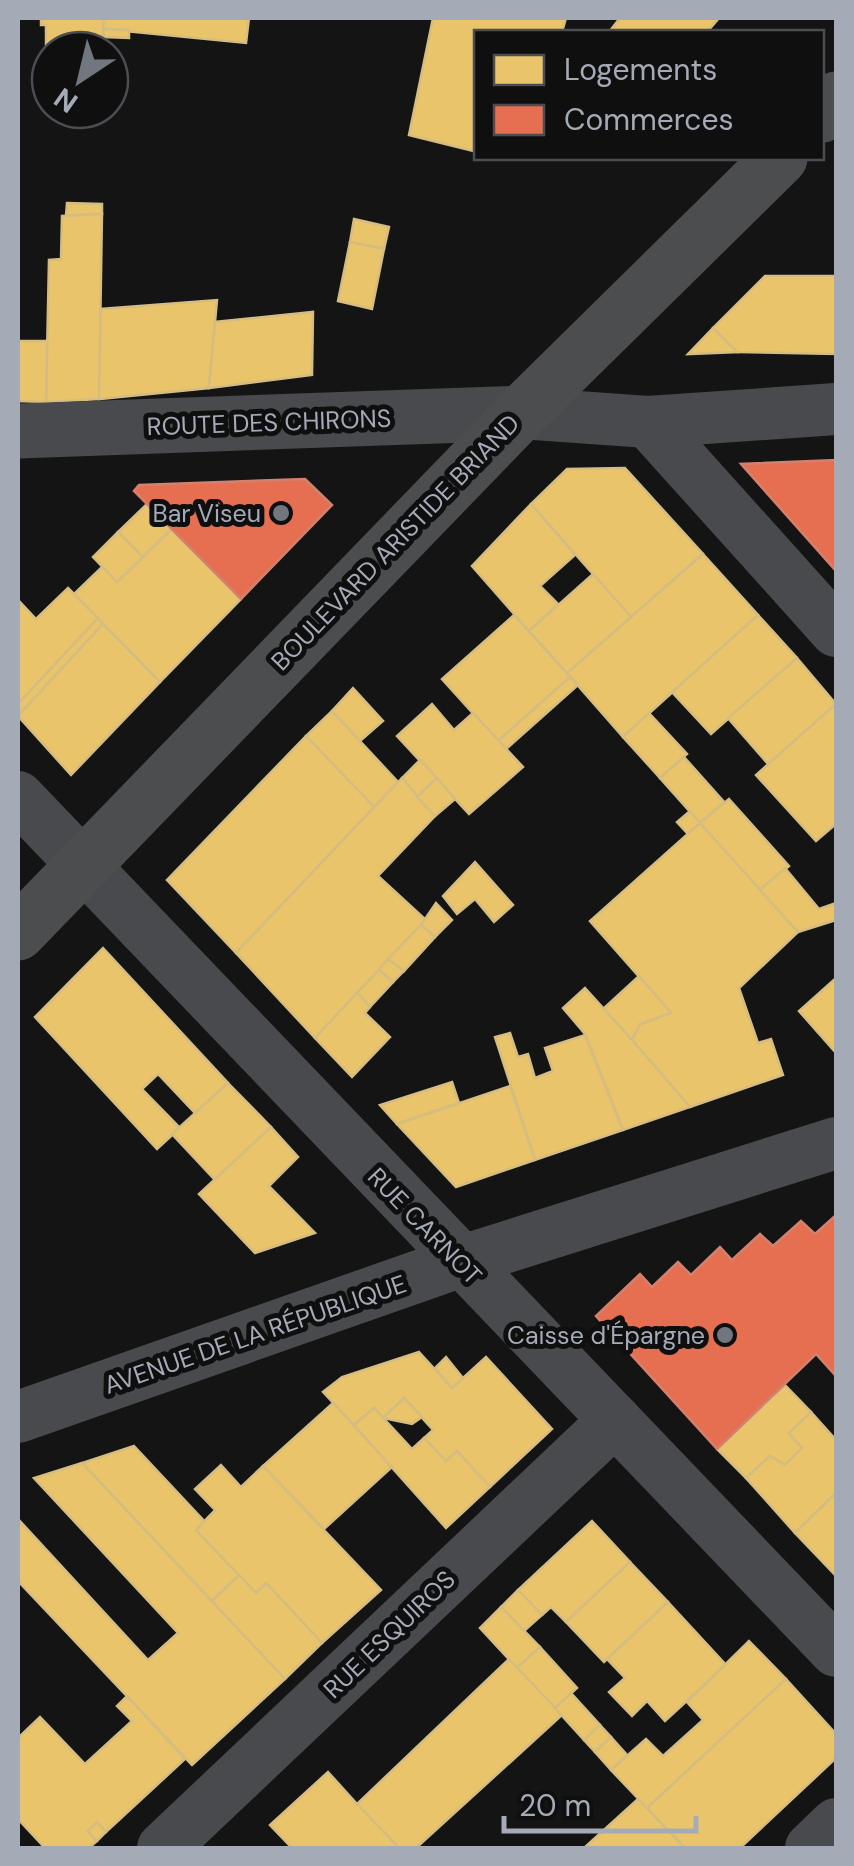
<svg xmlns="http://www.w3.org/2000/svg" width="854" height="1866" font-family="'DM Sans',sans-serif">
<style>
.homes{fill:#e9c46a;stroke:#d5bc81;stroke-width:2.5}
.shops{fill:#e76f51;stroke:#d3816f;stroke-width:2.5}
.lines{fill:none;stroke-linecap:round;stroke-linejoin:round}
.minor{stroke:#494a4d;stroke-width:52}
.tertiary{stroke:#494a4d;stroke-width:55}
.primary{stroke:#4b4d4f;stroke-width:55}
.poi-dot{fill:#72767e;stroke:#0f0f10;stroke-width:4}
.labels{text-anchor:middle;stroke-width:10;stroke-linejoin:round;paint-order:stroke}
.street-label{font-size:25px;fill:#a5abb6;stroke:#0f0f10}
.poi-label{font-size:25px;fill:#a5abb6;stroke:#0f0f10;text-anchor:end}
</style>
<rect width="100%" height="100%" fill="#141415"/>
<!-- homes -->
<g class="homes">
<polygon points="41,18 104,18 104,48 46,49 46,25 41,25"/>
<polygon points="104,18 249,18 246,43 103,29"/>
<polygon points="433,18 566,18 562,32 477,32 477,152 409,135"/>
<polygon points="620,18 719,18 707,32 609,32"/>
<polygon points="103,29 129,30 129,38 104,37"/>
<polygon points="67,203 102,204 102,214 66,216"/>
<polygon points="102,214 99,399 46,402 49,260 61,259 62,216"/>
<polygon points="354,219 389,227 384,249 350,242"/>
<polygon points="350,242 384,249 372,309 338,301"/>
<polygon points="765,276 836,276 836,354 737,352 713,328"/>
<polygon points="217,300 209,388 99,399 101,309"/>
<polygon points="313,312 312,375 209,388 215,322"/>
<polygon points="713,328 737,352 688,354"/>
<polygon points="18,341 47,341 46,402 18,401"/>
<polygon points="625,468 703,554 631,617 531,504 567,469"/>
<polygon points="147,504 172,529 143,557 118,532"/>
<polygon points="531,504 575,555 540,586 558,604 529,631 472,566"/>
<polygon points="172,529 241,599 160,682 74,594 103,566 117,582"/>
<polygon points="118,532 143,557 117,582 93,557"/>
<polygon points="703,554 758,615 623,737 567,673"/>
<polygon points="593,574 631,617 567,673 529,631"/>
<polygon points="68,588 98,618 18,704 18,600 36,619"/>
<polygon points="514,615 570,677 498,741 442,679"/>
<polygon points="758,615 797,658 711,734 672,692"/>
<polygon points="98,618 103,624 18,716 18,704"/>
<polygon points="103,624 160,682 71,775 18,716"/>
<polygon points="797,658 836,704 768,764 728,718"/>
<polygon points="570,677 578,685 506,749 498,741"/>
<polygon points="353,688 383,721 360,741 332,711"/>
<polygon points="432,704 454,730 473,713 523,767 469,814 397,736"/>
<polygon points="836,704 836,824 816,841 756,775"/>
<polygon points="332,711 398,782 374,807 306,736"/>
<polygon points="649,713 687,754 660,778 623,737"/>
<polygon points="306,736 374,807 236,953 167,880"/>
<polygon points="684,757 724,802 700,823 660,778"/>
<polygon points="420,760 437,778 417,797 402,778"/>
<polygon points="402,778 435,816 378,876 426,920 315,1038 236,953"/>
<polygon points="437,778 455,799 435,816 417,797"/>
<polygon points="729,799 789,866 760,890 700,823"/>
<polygon points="690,811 700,823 688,834 677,822"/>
<polygon points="700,823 798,932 739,988 758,1043 771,1039 783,1075 690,1107 632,1040 640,1024 671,1013 590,921"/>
<polygon points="475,862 513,905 494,922 475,899 457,914 443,896"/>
<polygon points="785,868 819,909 836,903 836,920 798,932 760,890"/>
<polygon points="436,903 452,920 435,937 421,925"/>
<polygon points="421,925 435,937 404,971 388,959"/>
<polygon points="103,948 228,1083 195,1113 158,1074 142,1089 180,1128 157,1149 35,1017"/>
<polygon points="388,959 404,971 393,982 379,970"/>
<polygon points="379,970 393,982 370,1007 357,993"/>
<polygon points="639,976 671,1013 640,1024 632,1040 603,1009"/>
<polygon points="836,978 836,1053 799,1011"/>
<polygon points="585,988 632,1040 690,1107 623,1130 585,1034 563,1008"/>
<polygon points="357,993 370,1007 365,1013 390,1037 352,1077 315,1038"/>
<polygon points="510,1033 518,1057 528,1054 535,1078 553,1071 545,1048 585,1035 623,1130 535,1160 495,1037"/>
<polygon points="452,1082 459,1103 397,1124 380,1105"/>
<polygon points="228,1083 271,1127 215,1180 172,1134"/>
<polygon points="510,1086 535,1160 456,1187 397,1124"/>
<polygon points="271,1127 298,1157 269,1186 315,1233 255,1253 199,1194"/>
<polygon points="419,1352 452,1388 486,1357 552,1429 490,1487 457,1451 446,1461 424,1438 433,1430 404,1398 383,1418 374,1408 354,1425 323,1392 342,1377"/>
<polygon points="446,1357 463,1378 452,1388 435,1368"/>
<polygon points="785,1385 811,1412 789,1433 802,1448 785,1465 770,1456 746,1478 717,1449"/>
<polygon points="404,1398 422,1417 412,1424 383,1418"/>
<polygon points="333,1403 392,1467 324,1529 263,1466"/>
<polygon points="374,1408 412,1449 424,1438 446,1461 457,1451 490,1487 446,1528 354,1425"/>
<polygon points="811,1412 836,1440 836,1493 795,1533 746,1478 770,1456 785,1465 802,1448 789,1433"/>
<polygon points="134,1446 205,1522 196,1530 239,1575 212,1601 82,1463"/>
<polygon points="82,1463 285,1679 192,1765 18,1581 18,1519 148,1660 178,1633 34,1478"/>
<polygon points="221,1465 241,1487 263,1466 381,1590 322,1643 266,1583 256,1593 196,1530 215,1510 195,1489"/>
<polygon points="836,1493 836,1576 795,1533"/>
<polygon points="592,1521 630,1562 566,1622 551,1607 542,1615 518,1590"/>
<polygon points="630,1562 668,1602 604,1662 566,1622"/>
<polygon points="239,1575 256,1593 266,1583 322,1643 285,1679 212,1601"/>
<polygon points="518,1590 542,1615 524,1631 501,1607"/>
<polygon points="668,1602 726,1665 665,1721 647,1701 632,1716 609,1692 625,1678 607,1659"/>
<polygon points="501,1607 540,1647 517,1668 480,1628"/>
<polygon points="749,1641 786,1679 647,1808 611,1770 646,1739 663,1756 703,1720 687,1702"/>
<polygon points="540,1647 577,1688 555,1708 517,1668"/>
<polygon points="509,1659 562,1715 416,1848 399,1848 357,1804"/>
<polygon points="786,1679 836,1734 836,1758 740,1848 685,1848 647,1808"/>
<polygon points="571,1693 600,1725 584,1740 555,1708"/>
<polygon points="127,1696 185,1759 106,1832 97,1822 88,1831 97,1841 89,1848 45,1848 18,1819 18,1738 40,1717 85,1764 132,1721 117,1706"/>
<polygon points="600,1725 611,1737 595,1752 584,1740"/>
<polygon points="611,1737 627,1755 611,1770 595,1752"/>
<polygon points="328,1772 357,1804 399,1848 292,1848 270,1825"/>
<polygon points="638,1799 685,1848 584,1848"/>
<polygon points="97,1822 106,1832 97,1841 88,1831"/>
</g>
<!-- shops -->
<g class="shops">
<polygon points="836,460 836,571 741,464"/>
<polygon points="305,479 332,505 241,599 134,491 139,485"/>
<polygon points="836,1215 836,1376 816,1354 717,1449 596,1316 640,1274 652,1287 678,1262 691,1275 720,1247 732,1260 760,1234 773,1246 801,1221 815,1234"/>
</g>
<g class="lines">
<!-- minor -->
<g class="minor">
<polyline points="521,413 648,422 836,409"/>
<polyline points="648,422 836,631"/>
<polyline points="18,797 836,1651"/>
<polyline points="18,1417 459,1262 836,1143"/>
<polyline points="163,1848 615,1420"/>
<polyline points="811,1848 836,1824"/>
</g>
<!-- tertiary -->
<polyline class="tertiary" points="18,431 521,413"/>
<!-- primary -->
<g class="primary">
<polyline points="822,115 836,99"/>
<polyline points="18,933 521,413 780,158"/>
</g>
</g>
<!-- markers -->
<g class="poi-dot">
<circle cx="281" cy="513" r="10"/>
<circle cx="725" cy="1335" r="10"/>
</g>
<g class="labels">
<!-- street labels -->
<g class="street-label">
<text transform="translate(269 422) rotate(-2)" y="9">ROUTE DES CHIRONS</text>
<text transform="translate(395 542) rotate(-46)" y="9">BOULEVARD ARISTIDE BRIAND</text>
<text transform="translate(425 1226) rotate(46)" y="9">RUE CARNOT</text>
<text transform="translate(255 1334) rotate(-19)" y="9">AVENUE DE LA RÉPUBLIQUE</text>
<text transform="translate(389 1634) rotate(-44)" y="9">RUE ESQUIROS</text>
</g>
<!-- poi labels -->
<g class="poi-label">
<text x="261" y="522">Bar Viseu</text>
<text x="705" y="1344">Caisse d'Épargne</text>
</g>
</g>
<!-- border -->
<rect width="854" height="1866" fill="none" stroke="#a5abb6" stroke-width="40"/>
<!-- legend -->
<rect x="474" y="30" width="350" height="130" fill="#0f0f10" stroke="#4b4d52" stroke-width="2.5"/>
<rect x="494" y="55" width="50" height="30" fill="#e9c46a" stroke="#4b4d52" stroke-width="2.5"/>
<text x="564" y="80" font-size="30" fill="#a5abb6">Logements</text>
<rect x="494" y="105" width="50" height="30" fill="#e76f51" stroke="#4b4d52" stroke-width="2.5"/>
<text x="564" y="130" font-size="30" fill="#a5abb6">Commerces</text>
<!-- north arrow -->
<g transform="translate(80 80) rotate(215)"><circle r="48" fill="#0f0f10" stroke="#4b4d52" stroke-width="2.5"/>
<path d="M0-8L18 38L0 25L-18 38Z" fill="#72767e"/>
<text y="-15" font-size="28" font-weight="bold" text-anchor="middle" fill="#a5abb6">N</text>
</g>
<!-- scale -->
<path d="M504 1816v15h192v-15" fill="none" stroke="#a5abb6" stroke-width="5"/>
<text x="519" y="1816" font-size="30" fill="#a5abb6" stroke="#0f0f10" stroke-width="8" paint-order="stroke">20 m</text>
</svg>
